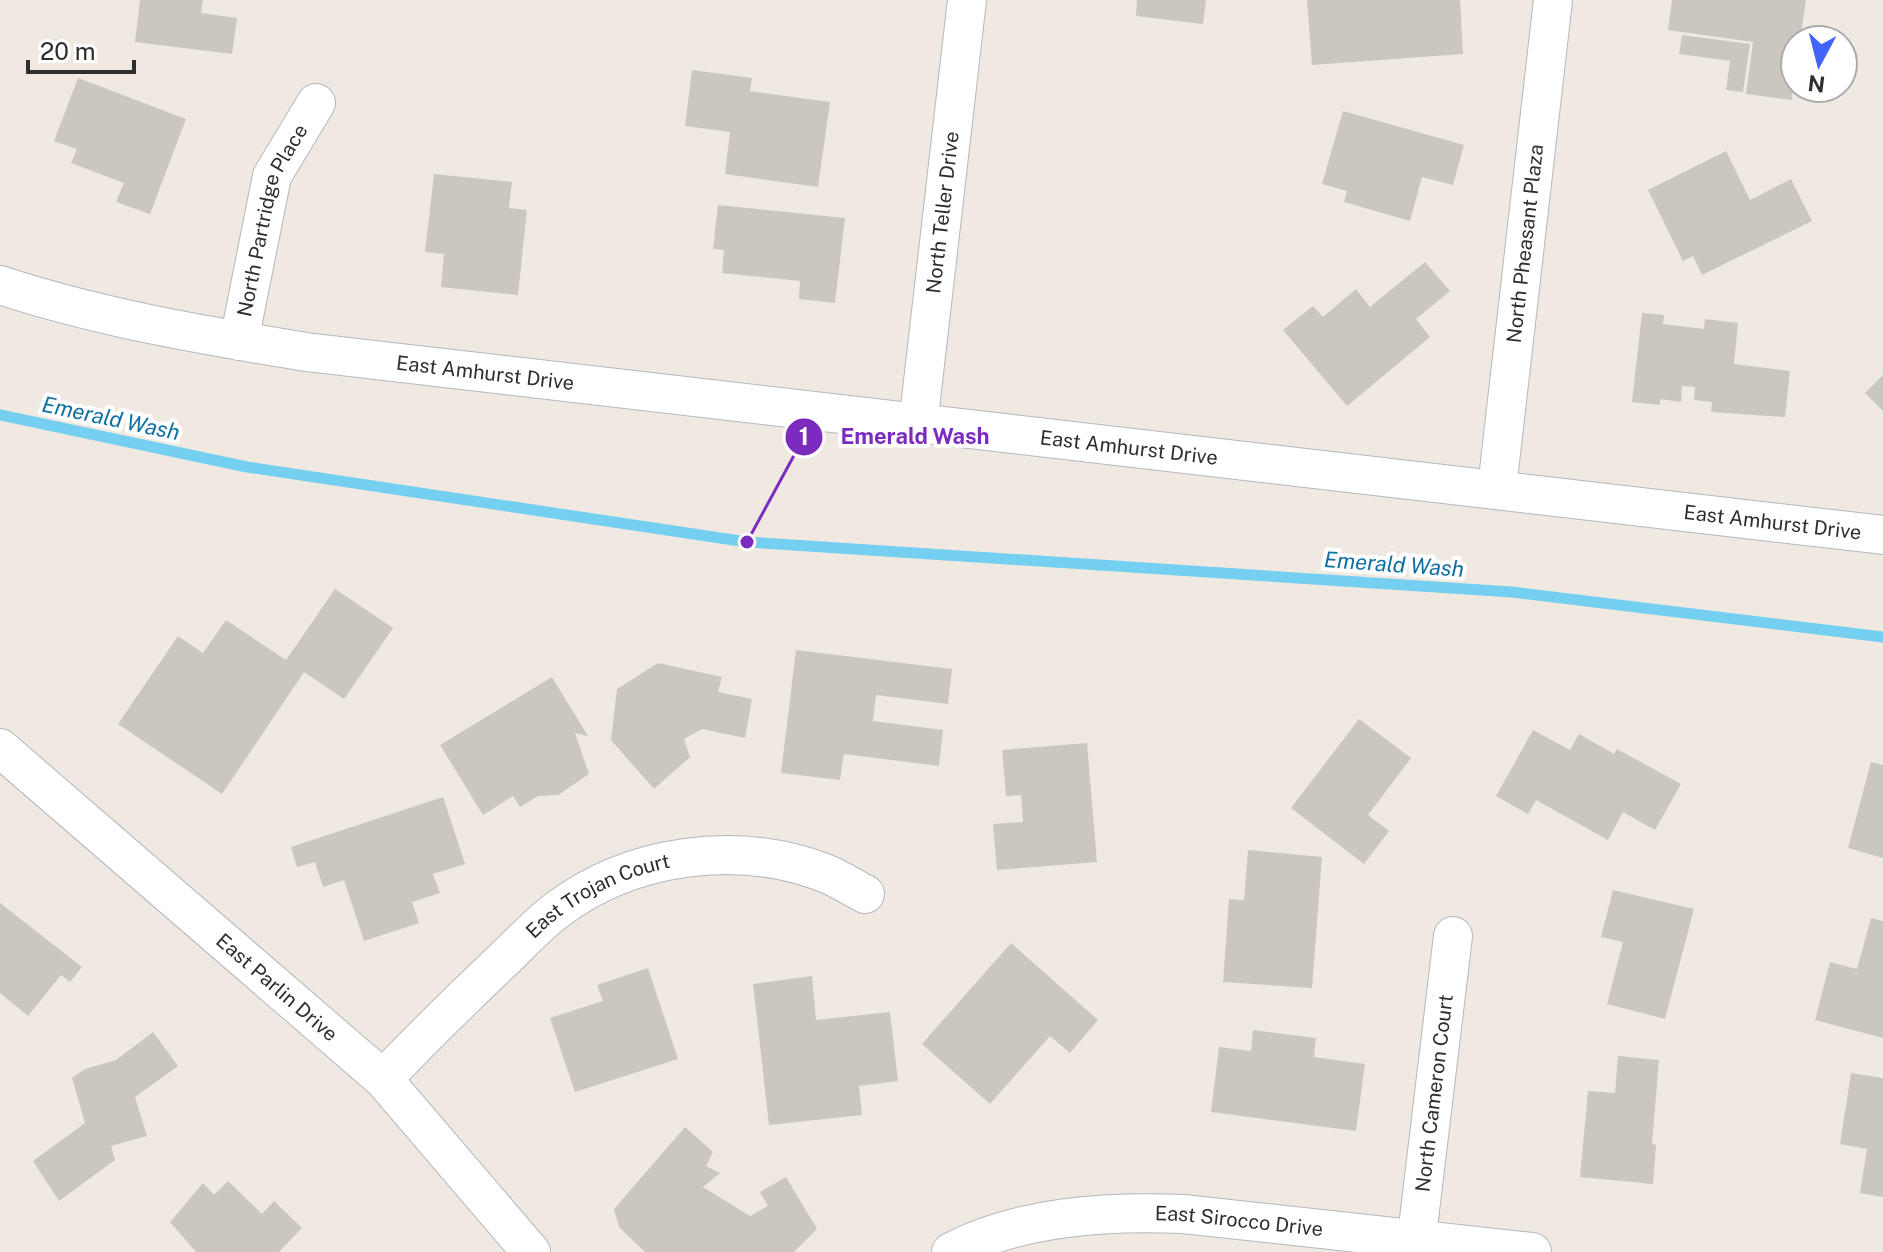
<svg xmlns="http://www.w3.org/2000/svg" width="1883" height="1252" font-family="'Public Sans',sans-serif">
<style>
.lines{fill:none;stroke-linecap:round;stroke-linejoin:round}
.stream{stroke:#75cff0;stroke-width:11}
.building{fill:#cbc7bf}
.street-casing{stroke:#b4b7c1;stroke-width:40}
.street{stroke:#fff;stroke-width:38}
.labels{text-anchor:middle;stroke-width:8;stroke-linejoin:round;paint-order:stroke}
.street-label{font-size:20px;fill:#2e2e2e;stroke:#fff}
.water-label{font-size:22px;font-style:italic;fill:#0d6fa3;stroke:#fff}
.leader{fill:none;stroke:#7b2cbf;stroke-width:3}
.callout-dot{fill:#7b2cbf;stroke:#fff;stroke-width:3}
.mark-label{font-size:24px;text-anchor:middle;font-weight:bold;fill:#fff}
.callout-label{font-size:22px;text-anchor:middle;font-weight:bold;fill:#7b2cbf;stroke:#fff;stroke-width:8;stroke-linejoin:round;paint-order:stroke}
</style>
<rect width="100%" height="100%" fill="#efe9e1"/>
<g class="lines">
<!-- stream -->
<polyline class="stream" points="0,415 247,467 747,542 1512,592 1883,637"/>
</g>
<!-- building -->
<g class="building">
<polygon points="140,0 203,0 201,13 237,18 232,54 135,42"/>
<polygon points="1137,0 1206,0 1203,24 1136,16"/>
<polygon points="1307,0 1460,0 1463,54 1312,65"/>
<polygon points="1672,0 1806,0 1800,40 1795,40 1792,100 1746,94 1753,42 1668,30"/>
<polygon points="1682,35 1750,44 1743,92 1726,90 1730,61 1679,54"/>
<polygon points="692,70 752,78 750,91 830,102 818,187 725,174 730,132 685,126"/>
<polygon points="78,78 186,119 150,214 116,202 124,183 71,163 77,149 54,141"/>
<polygon points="1343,111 1464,145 1453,185 1422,177 1410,221 1344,202 1347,191 1322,184"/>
<polygon points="1726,151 1750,200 1791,179 1812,221 1702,275 1693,256 1683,261 1648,190"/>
<polygon points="434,174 512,182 509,208 527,210 518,295 441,287 444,254 425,252"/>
<polygon points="718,205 845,218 835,303 799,299 800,281 722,273 724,250 713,249"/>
<polygon points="1425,262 1450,291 1416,319 1430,337 1347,406 1283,330 1313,306 1323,317 1356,289 1370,307"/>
<polygon points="1642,313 1664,315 1663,324 1704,329 1705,319 1738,323 1734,364 1790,371 1785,417 1711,412 1712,402 1694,400 1695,387 1682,386 1681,402 1660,399 1660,405 1632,402"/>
<polygon points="1883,375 1883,411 1865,393"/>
<polygon points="335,589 393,628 344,699 304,672 222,794 118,724 178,636 203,653 226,620 286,660"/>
<polygon points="796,650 952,669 948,704 876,695 873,721 943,730 939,766 844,754 840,780 781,773"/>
<polygon points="658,663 722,677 718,692 752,699 745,738 702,729 684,739 690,757 654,789 611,740 617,689"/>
<polygon points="552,677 588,736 575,733 589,774 558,795 538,796 520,807 513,796 483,815 440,745"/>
<polygon points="1359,719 1411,758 1368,815 1389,831 1364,864 1291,808"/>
<polygon points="1533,730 1570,750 1579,734 1614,754 1617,749 1681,784 1655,830 1623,812 1608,840 1536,800 1528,814 1496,796"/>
<polygon points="1087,743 1097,862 997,870 993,824 1023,822 1021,795 1006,796 1002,750"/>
<polygon points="1871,762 1883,765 1883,858 1848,848"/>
<polygon points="443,797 465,864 433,874 440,893 412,902 419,923 364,941 344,880 323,887 315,862 297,867 291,847"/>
<polygon points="1248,850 1322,857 1312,988 1223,982 1229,899 1244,900"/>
<polygon points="1613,890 1694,909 1665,1019 1607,1004 1623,942 1601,937"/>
<polygon points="0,903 82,967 70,982 61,975 28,1016 0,993"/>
<polygon points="1871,918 1883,921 1883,1038 1815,1020 1830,962 1857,969"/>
<polygon points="1011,943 1098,1020 1070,1053 1050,1036 990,1104 922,1044"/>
<polygon points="648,968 678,1059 575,1092 550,1018 603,1001 597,985"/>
<polygon points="812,976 816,1020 890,1012 898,1081 859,1086 862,1115 769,1125 753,984"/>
<polygon points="1253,1030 1316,1038 1314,1057 1365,1064 1356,1131 1211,1112 1219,1047 1251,1051"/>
<polygon points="153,1032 178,1066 135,1097 147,1136 111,1146 115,1160 59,1201 33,1161 85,1123 72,1078 85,1069 116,1060"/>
<polygon points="1618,1056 1659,1060 1652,1144 1656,1145 1653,1184 1580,1177 1588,1091 1615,1093"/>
<polygon points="1851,1073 1883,1078 1883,1197 1860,1193 1867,1149 1840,1144"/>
<polygon points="685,1127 713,1152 706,1166 720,1173 703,1187 750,1216 768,1206 760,1192 786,1177 817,1229 794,1252 645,1252 619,1227 614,1209"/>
<polygon points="228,1181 262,1214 274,1201 302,1228 279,1252 196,1252 170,1222 203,1183 214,1195"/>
</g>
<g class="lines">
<defs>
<g id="street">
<path id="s1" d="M0,285C101,318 202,335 306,352L1883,535"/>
<path id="s2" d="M239,341L272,176L316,103"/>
<path id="s3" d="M918,425L967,0"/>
<path id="s4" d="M1497,488L1553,0"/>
<path id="s5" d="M0,748L383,1079L531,1252"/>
<path id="s6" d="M383,1079C422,1038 463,998 504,959C521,943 538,924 557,910C631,854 736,840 822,872C837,877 851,887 865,894"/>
<path id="s7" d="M951,1252C1020,1216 1106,1211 1183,1214L1532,1252"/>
<path id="s8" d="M1415,1252L1453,936"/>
</g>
</defs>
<!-- street casing -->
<use href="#street" class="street-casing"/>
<!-- street -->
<use href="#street" class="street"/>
</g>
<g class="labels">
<!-- street labels -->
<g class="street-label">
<text dy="7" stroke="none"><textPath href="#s3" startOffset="214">North Teller Drive</textPath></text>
<text dy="7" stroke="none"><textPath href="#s2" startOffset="126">North Partridge Place</textPath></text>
<text dy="7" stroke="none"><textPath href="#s4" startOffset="246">North Pheasant Plaza</textPath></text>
<text dy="7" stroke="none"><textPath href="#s1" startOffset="494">East Amhurst Drive</textPath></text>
<text dy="7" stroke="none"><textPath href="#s1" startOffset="1142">East Amhurst Drive</textPath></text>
<text dy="7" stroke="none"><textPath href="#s1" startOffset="1790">East Amhurst Drive</textPath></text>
<text dy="7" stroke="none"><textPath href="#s6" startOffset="286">East Trojan Court</textPath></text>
<text dy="7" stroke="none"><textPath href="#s5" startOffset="366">East Parlin Drive</textPath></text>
<text dy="7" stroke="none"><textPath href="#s8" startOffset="160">North Cameron Court</textPath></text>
<text dy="7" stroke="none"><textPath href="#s7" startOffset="294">East Sirocco Drive</textPath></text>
</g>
<!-- water labels -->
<g class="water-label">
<text transform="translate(111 418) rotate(12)" y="8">Emerald Wash</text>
<text transform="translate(1394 564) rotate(4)" y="8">Emerald Wash</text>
</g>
</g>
<!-- callouts -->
<path class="leader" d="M747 542L804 437"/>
<g class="callout-dot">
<circle cx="747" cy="542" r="8"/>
<circle cx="804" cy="437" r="20"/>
</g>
<g class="mark-label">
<text x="804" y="445">1</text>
</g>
<g class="callout-label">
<text x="915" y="444">Emerald Wash</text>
</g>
<!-- north arrow -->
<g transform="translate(1819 64) rotate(187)"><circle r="38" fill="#ffffff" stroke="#ababab" stroke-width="2"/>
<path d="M0-6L14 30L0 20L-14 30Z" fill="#4264fb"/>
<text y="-12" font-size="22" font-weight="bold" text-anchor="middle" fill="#2e2e2e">N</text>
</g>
<!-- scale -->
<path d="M28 60v12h106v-12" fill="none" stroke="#2e2e2e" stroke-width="4"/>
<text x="40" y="60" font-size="24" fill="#2e2e2e" stroke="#ffffff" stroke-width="6" paint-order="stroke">20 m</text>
</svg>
